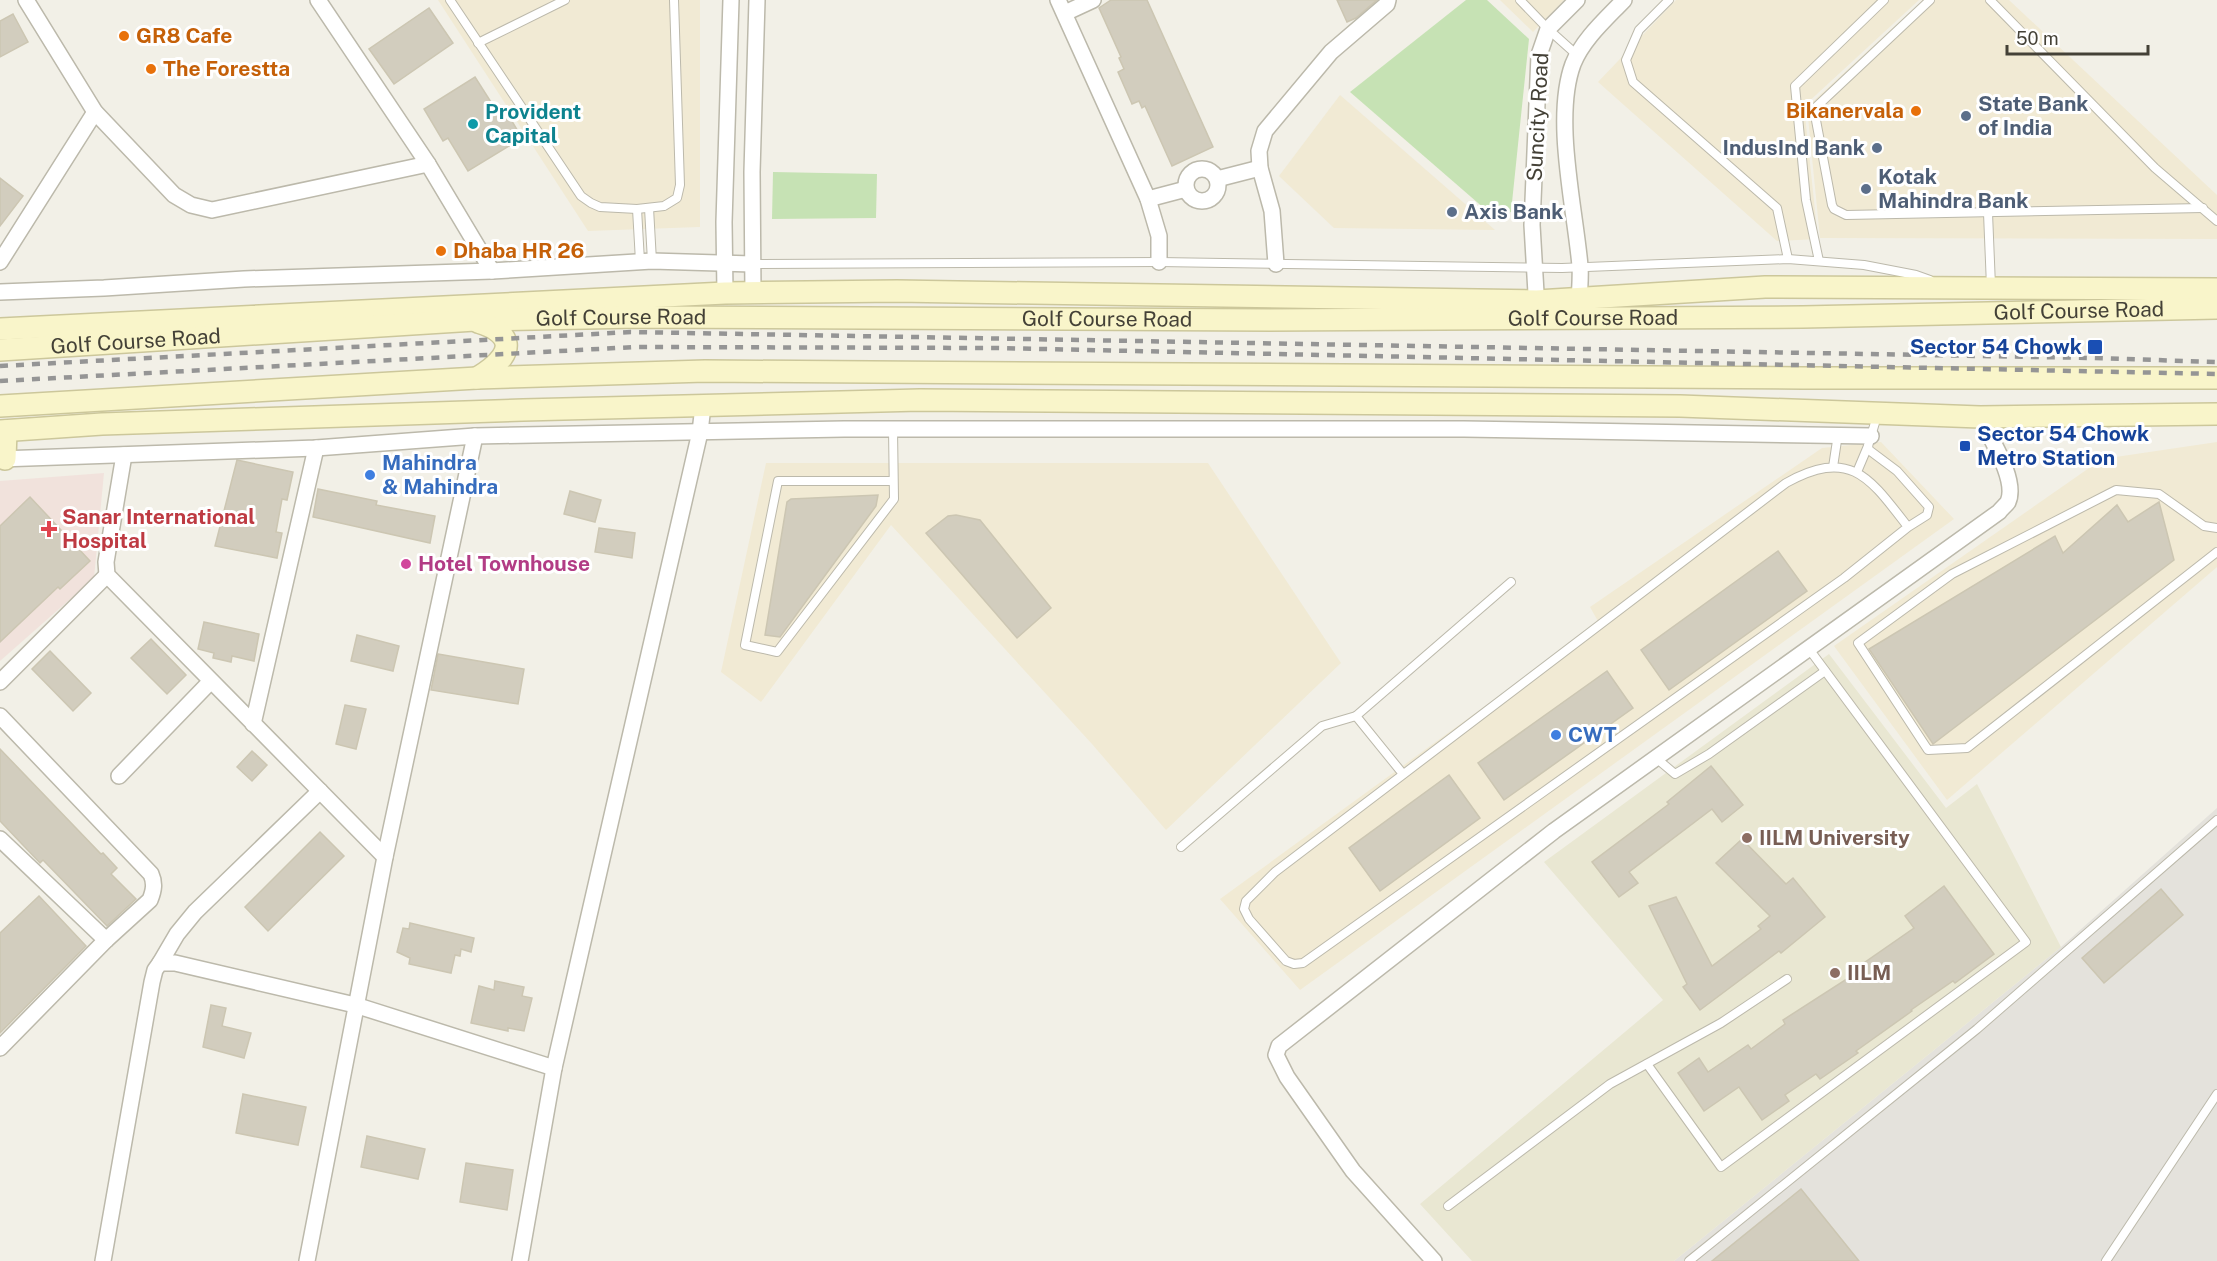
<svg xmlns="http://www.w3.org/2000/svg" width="2217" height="1261" font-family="'Public Sans',sans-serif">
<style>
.commercial{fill:#f1ead4}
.industrial{fill:#e4e2dc}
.education{fill:#e9e7d2}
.medical{fill:#f1e2dc}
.green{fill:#c6e2b4}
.building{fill:#d2cdbe;stroke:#ccc6b2;stroke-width:1.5}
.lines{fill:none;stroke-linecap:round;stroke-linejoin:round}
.lane-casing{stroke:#bcb9ab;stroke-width:10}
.street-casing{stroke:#bcb9ab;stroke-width:18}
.secondary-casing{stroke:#ccc79b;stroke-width:24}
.lane{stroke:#fff;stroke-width:8}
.street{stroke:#fff;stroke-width:15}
.secondary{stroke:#f9f5ca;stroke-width:21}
.rail{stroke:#959595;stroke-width:4.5;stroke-dasharray:8 8;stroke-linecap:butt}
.food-dot{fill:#e8710a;stroke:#fff;stroke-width:2}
.service-dot{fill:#5c6f8a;stroke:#fff;stroke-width:2}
.culture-dot{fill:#0f9aa8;stroke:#fff;stroke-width:2}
.transit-dot{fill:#1a4fb4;stroke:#fff;stroke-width:2}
.shop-dot{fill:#3f7fe0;stroke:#fff;stroke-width:2}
.health-dot{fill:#e0444e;stroke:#fff;stroke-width:2}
.hotel-dot{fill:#d1479c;stroke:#fff;stroke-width:2}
.education-dot{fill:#8d6e63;stroke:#fff;stroke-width:2}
.labels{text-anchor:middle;stroke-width:6;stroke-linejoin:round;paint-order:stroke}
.food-label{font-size:21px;font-weight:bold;fill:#c56008;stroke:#fff;text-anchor:start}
.service-label{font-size:21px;font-weight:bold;fill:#4e5e75;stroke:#fff;text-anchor:start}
.culture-label{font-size:21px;font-weight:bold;fill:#0d838f;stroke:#fff;text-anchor:start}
.street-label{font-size:21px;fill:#444137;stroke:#fff}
.transit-label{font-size:21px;font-weight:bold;fill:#164399;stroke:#fff;text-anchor:end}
.shop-label{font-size:21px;font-weight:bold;fill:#366cbe;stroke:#fff;text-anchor:start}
.health-label{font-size:21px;font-weight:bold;fill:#be3a42;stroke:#fff;text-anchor:start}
.hotel-label{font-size:21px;font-weight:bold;fill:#b23c85;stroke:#fff;text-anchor:start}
.education-label{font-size:21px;font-weight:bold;fill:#785e54;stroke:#fff;text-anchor:start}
</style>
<rect width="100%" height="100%" fill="#f2f0e7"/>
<!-- commercial -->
<g class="commercial">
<polygon points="438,0 700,0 700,227 588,231"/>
<polygon points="1500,0 1564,0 1533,32"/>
<polygon points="1676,0 1919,0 1804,106 1818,239 1777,241 1598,82"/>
<polygon points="1923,0 2009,0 2217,195 2217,239 1820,238 1807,107"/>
<polygon points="1340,95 1495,230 1334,228 1279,176"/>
<polygon points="1881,442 1954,519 1300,990 1220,899 1599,623 1590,607 1822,448"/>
<polygon points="2217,442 2217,567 1947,800 1834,646 2102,459"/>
<polygon points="766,463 1208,463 1341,663 1166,830 1092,744 891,525 761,702 721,672"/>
</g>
<!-- industrial -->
<polygon class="industrial" points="2217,808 2217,1261 1674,1261 2061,947"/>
<!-- education -->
<polygon class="education" points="1829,654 1946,808 1977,784 2061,947 1674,1261 1472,1261 1420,1204 1663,1000 1544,862"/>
<!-- medical -->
<polygon class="medical" points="104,473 94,578 0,661 0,481"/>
<!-- green -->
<g class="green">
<polygon points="1466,0 1487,0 1529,39 1511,212 1493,216 1350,92"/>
<polygon points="773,172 877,174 876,218 772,219"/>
</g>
<!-- building -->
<g class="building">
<polygon points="1111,0 1147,0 1213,147 1172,166 1145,106 1142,108 1139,101 1132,104 1118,72 1124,69 1119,58 1121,57 1099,8"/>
<polygon points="1337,0 1377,0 1356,18 1347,22"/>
<polygon points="429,8 453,43 394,84 369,49"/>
<polygon points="13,14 28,42 0,57 0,21"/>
<polygon points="475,77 496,110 503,106 522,138 468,171 448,138 443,141 424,109"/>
<polygon points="0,178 23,196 0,226"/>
<polygon points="237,460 293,472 287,500 282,499 276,532 282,533 277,558 215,546"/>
<polygon points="318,489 377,501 376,505 435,516 430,543 313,517"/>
<polygon points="570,491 601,500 595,522 564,514"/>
<polygon points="878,495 876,506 780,637 765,635 787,502 791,499"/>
<polygon points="30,497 90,561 60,589 58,587 0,642 0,526"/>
<polygon points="2159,502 2174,560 1933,744 1869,649 2055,536 2063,553 2117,505 2128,522"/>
<polygon points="956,515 980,520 1051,608 1017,638 926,533 948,516"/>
<polygon points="599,528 635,533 632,558 595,552"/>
<polygon points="1778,551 1807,591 1669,690 1641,650"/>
<polygon points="204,622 259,634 254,661 232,656 231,662 213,658 214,653 198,649"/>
<polygon points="357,635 399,646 393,671 351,661"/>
<polygon points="151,639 186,675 167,694 131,658"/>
<polygon points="50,651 91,693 73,711 32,669"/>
<polygon points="438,654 524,669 518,704 431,690"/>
<polygon points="1607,671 1633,708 1504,800 1478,763"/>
<polygon points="345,705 366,709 356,749 336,744"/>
<polygon points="0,749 101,854 103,853 117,868 111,874 136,899 107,926 43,860 40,863 0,821"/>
<polygon points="252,751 267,765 252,781 237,767"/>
<polygon points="1711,766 1743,805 1722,822 1712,809 1629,872 1638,883 1619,897 1592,862 1669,804 1667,802"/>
<polygon points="1449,775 1480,818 1380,891 1349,848"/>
<polygon points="320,832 344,856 268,931 245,907"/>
<polygon points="1742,839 1786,884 1793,878 1825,917 1781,953 1779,951 1700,1010 1683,987 1687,984 1649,906 1676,897 1712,966 1761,929 1758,926 1770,916 1716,863"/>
<polygon points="1944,886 1994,954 1955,983 1953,981 1911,1010 1912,1011 1856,1051 1858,1053 1820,1079 1816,1074 1785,1095 1789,1101 1762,1120 1739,1087 1704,1111 1678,1073 1699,1058 1708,1072 1748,1045 1751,1049 1785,1024 1783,1020 1850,977 1848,974 1914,928 1905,916"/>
<polygon points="2161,889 2183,915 2104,983 2082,958"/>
<polygon points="39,896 86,946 0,1033 0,933"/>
<polygon points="410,923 474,938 471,952 461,949 460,956 455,955 451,973 409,964 410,958 397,952 403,928 409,929"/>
<polygon points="495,981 524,987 522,996 532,998 524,1031 508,1028 508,1031 471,1023 479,986 494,990"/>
<polygon points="211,1005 226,1008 222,1026 251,1033 244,1058 203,1047"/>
<polygon points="243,1094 306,1107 298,1145 236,1133"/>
<polygon points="367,1136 425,1149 418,1179 361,1167"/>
<polygon points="466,1163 513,1170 507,1210 460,1202"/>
<polygon points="1801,1189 1859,1261 1712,1261"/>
</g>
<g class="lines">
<defs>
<g id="lane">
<polyline points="450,0 581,196 591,203 600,207 637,209 664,206 677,198 680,185 674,0"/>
<polyline points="1520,0 1548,29 1577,55"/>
<polyline points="1669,0 1639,30 1626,60 1633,82 1777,208 1788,259"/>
<polyline points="1930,0 1815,108 1815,115 1832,205 1834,209 1846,215 2203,208"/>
<polyline points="1990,0 2155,168 2217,221"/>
<polyline points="478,43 565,0"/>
<polyline points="649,208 652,261"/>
<polyline points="637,209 640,261"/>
<polyline points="1988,213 1991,286"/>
<polyline points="1819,261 1806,200 1795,86 1884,0"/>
<polyline points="752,264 1159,262 1562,268 1788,259 1864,265 1916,275 1930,280"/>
<path d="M1877,416L1868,446L1869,450L1897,471L1929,507L1927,515L1908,527L1844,578L1303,963L1294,964L1286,961L1249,919L1244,909L1246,901L1275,872L1786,483C1851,447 1870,478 1908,527"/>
<polyline points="893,429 894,499 777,652 745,645 778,481 893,481"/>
<polyline points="1833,467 1838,434"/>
<polyline points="1857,472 1868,446"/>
<polyline points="2217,528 2204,526 2159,494 2116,490 1952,574 1858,643 1928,750 1967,748 2217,552"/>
<polyline points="1356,716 1511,582"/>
<polyline points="1656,758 1675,774 1709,754 1825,671"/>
<polyline points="1181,847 1322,726 1356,716 1403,774"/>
<polyline points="1647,1064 1721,1167 2026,942 1809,649"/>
<polyline points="1448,1206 1610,1084 1721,1023 1787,979"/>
<polyline points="1689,1261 1977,1029 2217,820"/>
<polyline points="2106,1261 2217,1094"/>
</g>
<g id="street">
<polyline points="26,0 95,112 174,195 191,205 212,210 428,164"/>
<polyline points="318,0 428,164 492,271"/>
<polyline points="1058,0 1148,199 1159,236 1159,262"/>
<polyline points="1065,13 1093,0"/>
<circle cx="1202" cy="185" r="16"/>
<polyline points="1217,179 1260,168"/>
<polyline points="1148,199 1186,189"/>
<polyline points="0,262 95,112"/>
<polyline points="1276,264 1272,211 1260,168 1259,151 1265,131 1331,52 1387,4 1388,0"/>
<polyline points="0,292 104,288 244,279 492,271 652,261 752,264"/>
<polyline points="725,293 724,222 731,0"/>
<polyline points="753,294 752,172 757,0"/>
<path d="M1579,307C1579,293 1581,279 1580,266C1575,208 1553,118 1573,64C1583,39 1606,19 1624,0"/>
<polyline points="1537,310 1532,225 1539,55 1548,29 1577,0"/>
<polyline points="124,455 106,562 107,575 385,857"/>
<polyline points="0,459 316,448 475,436 844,429 1464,429 1871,436"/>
<polyline points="0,682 107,575"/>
<path d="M0,716L151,874C155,883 154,890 150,900L106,940L0,1048"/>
<polyline points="253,724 316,448"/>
<polyline points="119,776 210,682"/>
<polyline points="0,839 106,940"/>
<polyline points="160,963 177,934 195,912 320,791"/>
<polyline points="103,1261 152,982 155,970 160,963 175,963 355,1005 554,1068"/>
<polyline points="307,1261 385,857 475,436"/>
<polyline points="520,1261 554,1068 700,432 703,406"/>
<path d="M1434,1261L1353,1171L1287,1077L1276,1055L1279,1046L1554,831L1999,512C2001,509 2006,505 2008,502C2018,480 1989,436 1980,417"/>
</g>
<g id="secondary">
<polyline points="0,329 725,293 897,291 1537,301 1765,287 2217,289"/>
<path id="s1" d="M0,350L475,320L638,317L1270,320L1803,317L2217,308"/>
<path d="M477,378C492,369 522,348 496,330C491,326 484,324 478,322"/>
<polyline points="0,406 477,378 705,371 1803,378 2217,378"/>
<polyline points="0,431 102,424 523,410 920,400 1680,406 1980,417 2217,414"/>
<polyline points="5,459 6,431"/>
</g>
</defs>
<!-- lane casing -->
<use href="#lane" class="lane-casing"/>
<!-- street casing -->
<use href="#street" class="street-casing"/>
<!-- secondary casing -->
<use href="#secondary" class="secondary-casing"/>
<!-- lane -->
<use href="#lane" class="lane"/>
<!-- street -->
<use href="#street" class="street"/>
<!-- secondary -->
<use href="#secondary" class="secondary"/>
<!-- rail -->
<g class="rail">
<polyline points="0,366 631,332 2093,358 2217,362"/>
<polyline points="0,381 635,347 995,348 2217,374"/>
</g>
</g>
<!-- markers -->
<g class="food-dot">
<circle cx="124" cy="36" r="6"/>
<circle cx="151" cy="69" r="6"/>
<circle cx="1916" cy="111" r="6"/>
<circle cx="441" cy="251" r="6"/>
</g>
<g class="service-dot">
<circle cx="1966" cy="116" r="6"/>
<circle cx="1877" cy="148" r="6"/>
<circle cx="1866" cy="189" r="6"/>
<circle cx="1452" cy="212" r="6"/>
</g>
<circle class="culture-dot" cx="473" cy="124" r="6"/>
<g class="transit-dot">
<rect x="2087" y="339" width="16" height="16" rx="3"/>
<rect x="1959" y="440" width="12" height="12" rx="3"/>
</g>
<g class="shop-dot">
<circle cx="370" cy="475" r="6"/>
<circle cx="1556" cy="735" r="6"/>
</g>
<path class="health-dot" d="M46 520h6v6h6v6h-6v6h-6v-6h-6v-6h6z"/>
<circle class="hotel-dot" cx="406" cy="564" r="6"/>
<g class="education-dot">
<circle cx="1747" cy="838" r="6"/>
<circle cx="1835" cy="973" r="6"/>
</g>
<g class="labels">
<!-- food labels -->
<g class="food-label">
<text x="136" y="43">GR8 Cafe</text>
<text x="163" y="76">The Forestta</text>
<text x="1904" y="118" text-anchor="end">Bikanervala</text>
<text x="453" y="258">Dhaba HR 26</text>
</g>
<!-- service labels -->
<g class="service-label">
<text x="1978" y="111">State Bank<tspan x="1978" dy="24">of India</tspan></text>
<text x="1865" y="155" text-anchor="end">IndusInd Bank</text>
<text x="1878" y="184">Kotak<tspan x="1878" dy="24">Mahindra Bank</tspan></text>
<text x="1464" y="219">Axis Bank</text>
</g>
<!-- culture labels -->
<g class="culture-label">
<text x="485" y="119">Provident<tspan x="485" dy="24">Capital</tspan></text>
</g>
<!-- street labels -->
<g class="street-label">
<text transform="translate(1538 117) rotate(-87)" y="7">Suncity Road</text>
<text dy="7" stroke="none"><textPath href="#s1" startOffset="2080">Golf Course Road</textPath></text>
<text dy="7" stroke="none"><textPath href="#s1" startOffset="622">Golf Course Road</textPath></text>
<text dy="7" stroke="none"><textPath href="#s1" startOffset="1594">Golf Course Road</textPath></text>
<text dy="7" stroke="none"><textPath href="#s1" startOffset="1108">Golf Course Road</textPath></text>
<text dy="7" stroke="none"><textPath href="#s1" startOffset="136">Golf Course Road</textPath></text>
</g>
<!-- transit labels -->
<g class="transit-label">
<text x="2082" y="354">Sector 54 Chowk</text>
<text x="1977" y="441" text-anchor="start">Sector 54 Chowk<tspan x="1977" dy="24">Metro Station</tspan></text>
</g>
<!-- shop labels -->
<g class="shop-label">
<text x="382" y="470">Mahindra<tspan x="382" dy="24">&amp; Mahindra</tspan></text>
<text x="1568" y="742">CWT</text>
</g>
<!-- health labels -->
<g class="health-label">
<text x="62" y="524">Sanar International<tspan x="62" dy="24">Hospital</tspan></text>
</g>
<!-- hotel labels -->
<g class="hotel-label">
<text x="418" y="571">Hotel Townhouse</text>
</g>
<!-- education labels -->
<g class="education-label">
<text x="1759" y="845">IILM University</text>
<text x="1847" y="980">IILM</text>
</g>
</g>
<!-- scale -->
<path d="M2007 45v9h141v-9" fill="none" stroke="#444137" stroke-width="3"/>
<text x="2016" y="45" font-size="18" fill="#444137" stroke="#ffffff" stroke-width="4.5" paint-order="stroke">50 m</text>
</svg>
